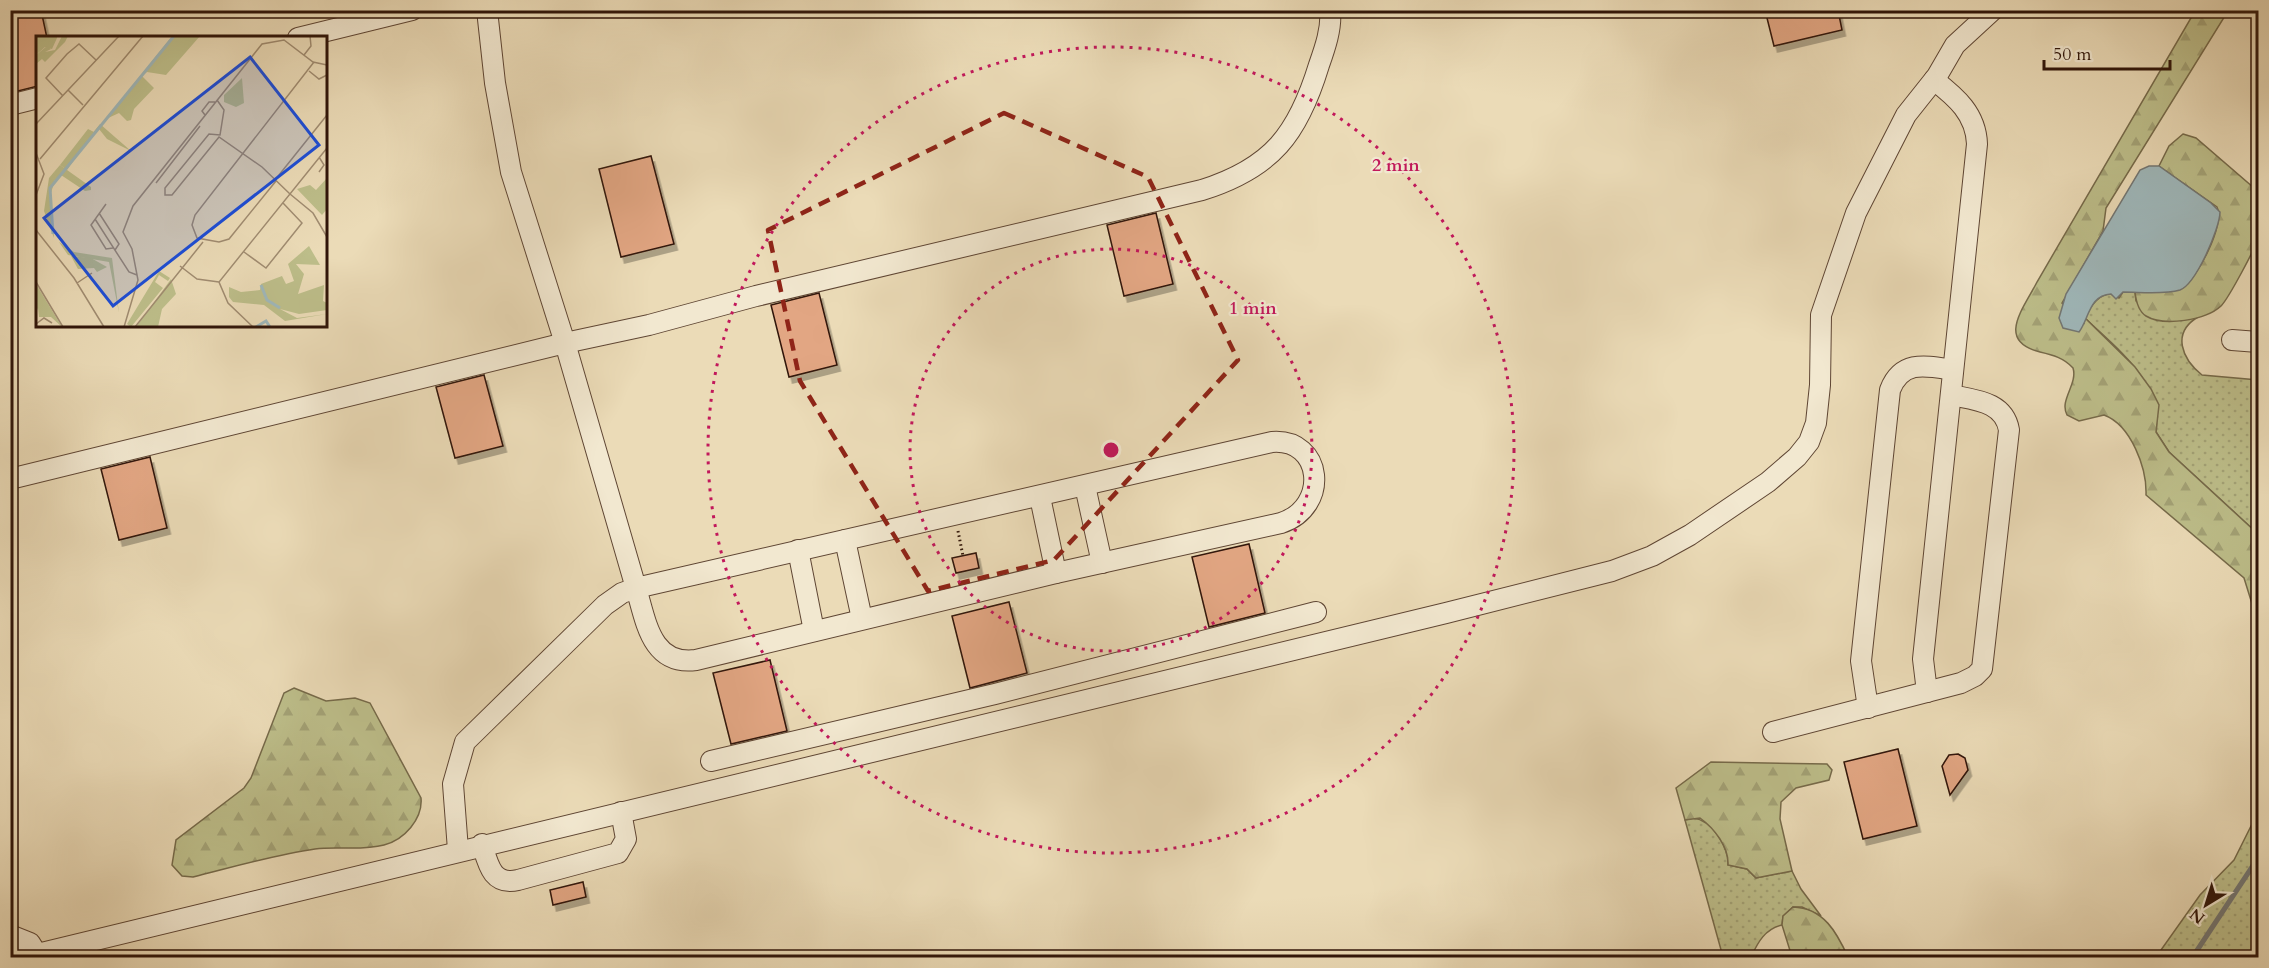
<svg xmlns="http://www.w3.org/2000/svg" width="2269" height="968" font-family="Cardo,serif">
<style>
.green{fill:url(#green-dots);stroke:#766a4a;stroke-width:1.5}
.forest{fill:url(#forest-firs);stroke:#766a4a;stroke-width:1.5}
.water{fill:#9fb8bb;stroke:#737774;stroke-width:1.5}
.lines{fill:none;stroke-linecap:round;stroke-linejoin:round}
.stream{stroke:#737774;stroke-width:5}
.building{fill:#e2a683;stroke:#301509;stroke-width:1.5;filter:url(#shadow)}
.minor-casing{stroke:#5f4634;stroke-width:22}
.path{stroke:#301509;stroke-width:3;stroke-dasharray:1.5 3;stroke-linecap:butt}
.minor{stroke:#f2e8d0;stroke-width:20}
.marked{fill:none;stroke:#8f2418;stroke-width:4.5;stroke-dasharray:12 8;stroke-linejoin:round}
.ring{fill:none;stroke:#c2185b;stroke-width:3;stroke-dasharray:3 6}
.inset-river{fill:none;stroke:#9fb8bb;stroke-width:3}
.inset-road{fill:none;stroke:#a08c71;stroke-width:1.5}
.view{fill:#1d4ed8;fill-opacity:0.15;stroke:#1d4ed8;stroke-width:3}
.inset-edge{fill:none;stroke:#301509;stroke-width:3}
.centre{fill:#c2185b;stroke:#f2e8d0;stroke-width:3}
.ring-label{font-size:18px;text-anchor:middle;font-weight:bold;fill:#c2185b;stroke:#f2e8d0;stroke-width:4.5;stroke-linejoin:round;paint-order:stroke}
</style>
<defs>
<pattern id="green-dots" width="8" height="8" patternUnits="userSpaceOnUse" patternTransform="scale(1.5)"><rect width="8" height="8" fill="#bdbe8a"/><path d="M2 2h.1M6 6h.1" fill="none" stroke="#a3a276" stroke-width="1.8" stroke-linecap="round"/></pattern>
<pattern id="forest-firs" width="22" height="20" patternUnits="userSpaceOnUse" patternTransform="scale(1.5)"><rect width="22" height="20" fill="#bdbe8a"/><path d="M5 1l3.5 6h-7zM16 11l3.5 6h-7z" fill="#a3a276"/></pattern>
<filter id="shadow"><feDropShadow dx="3.5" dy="6" stdDeviation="0" flood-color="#0004"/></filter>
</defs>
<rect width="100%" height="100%" fill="#ebdbb7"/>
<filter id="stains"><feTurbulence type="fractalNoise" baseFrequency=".00333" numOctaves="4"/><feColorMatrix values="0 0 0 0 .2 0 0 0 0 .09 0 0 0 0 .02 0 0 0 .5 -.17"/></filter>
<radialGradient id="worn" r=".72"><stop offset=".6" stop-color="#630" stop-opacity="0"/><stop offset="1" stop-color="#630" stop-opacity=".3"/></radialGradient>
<!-- green -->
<g class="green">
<path d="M2123,292H2135L2136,301L2157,320L2198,317C2171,333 2182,359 2202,375L2258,380V534L2169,452L2156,432C2162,381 2118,350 2085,318C2090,307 2098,294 2111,294L2119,298Z"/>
<polygon points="2258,812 2258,957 2156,957 2200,895 2234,860"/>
<path d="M1693,818C1712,820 1729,847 1728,865L1747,869L1756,878L1792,871L1801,889L1821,916L1802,907H1793L1783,916L1782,925C1765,929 1758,942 1751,957H1723L1685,820Z"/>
</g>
<!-- forest -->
<g class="forest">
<path d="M2195,11H2228L2106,208L2103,231L2062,303L2084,323L2085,318L2135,367L2151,389L2159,405L2156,432L2169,452L2258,534V623L2244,578L2146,495C2147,468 2131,425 2104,415L2079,421L2067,415C2059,400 2078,384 2073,368C2064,358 2053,355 2040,352C1995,341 2024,308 2037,282Z"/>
<path d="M2183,134L2196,138L2254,188C2261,198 2261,224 2258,237C2257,246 2228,299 2221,306C2206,320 2164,327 2146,316C2138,311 2136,301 2135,292C2149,291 2167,294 2181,288C2196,282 2226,223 2217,207L2159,166L2169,146Z"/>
<path d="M294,688L326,701L355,698L370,703L421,798C423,819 404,840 384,845C362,851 337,846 315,849C274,855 233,867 193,877L182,876L172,865L176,840L244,788L251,778L284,693Z"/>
<path d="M1711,762L1827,764L1832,770L1829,780L1796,788L1781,802L1780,819L1792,871L1756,878L1747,869L1728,865C1729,847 1714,828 1700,818L1685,820L1676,788Z"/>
<path d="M1793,907C1824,908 1837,933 1848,957H1792L1782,925L1783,916Z"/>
</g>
<!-- water -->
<path class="water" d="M2159,166L2211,203L2220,212C2220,228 2196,284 2180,290C2163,295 2140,292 2123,292L2116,299L2111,294C2089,295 2089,319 2079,332L2063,328L2059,318L2066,294L2140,170L2149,166Z"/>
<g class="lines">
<!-- stream -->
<polyline class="stream" points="2192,958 2258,858"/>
</g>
<!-- building -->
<g class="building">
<polygon points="10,10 41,10 47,38 38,38 38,86 10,93"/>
<polygon points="1765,10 1838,10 1842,30 1774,46"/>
<polygon points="651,156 674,244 621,257 599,169"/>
<polygon points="1156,213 1173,284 1124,296 1107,225"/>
<polygon points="819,293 837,365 789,377 771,305"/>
<polygon points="484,375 503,446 455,458 436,387"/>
<polygon points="150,457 167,528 119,540 101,469"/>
<polygon points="1249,544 1265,613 1209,627 1192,557"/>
<polygon points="976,553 979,568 956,573 952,558"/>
<polygon points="1009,602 1027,673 970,688 952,616"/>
<polygon points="770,660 787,731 731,744 713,673"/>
<polygon points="1898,749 1917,826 1863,839 1844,762"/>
<polygon points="1958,754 1965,758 1968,770 1950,795 1942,766 1949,755"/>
<polygon points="583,882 586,897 553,905 550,890"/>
</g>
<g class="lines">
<defs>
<g id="minor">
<polyline points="298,38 412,10"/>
<polyline points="10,105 38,98"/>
<polyline points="2232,340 2258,342"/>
<path d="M10,479L565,343L649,325L756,296L1202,190C1272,168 1298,134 1319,65C1325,48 1332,28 1330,10"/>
<polyline points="1085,486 1102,563"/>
<polyline points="1040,497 1056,573"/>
<polyline points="845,540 862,619"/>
<polyline points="798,550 814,631"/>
<path d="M1927,692L1923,659L1977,144C1976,114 1956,97 1934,80"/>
<path d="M1868,708L1861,661L1890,390C1902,359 1927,366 1953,370"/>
<path d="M1773,732L1961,683L1975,676L1982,669L2009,430C2004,401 1974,400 1951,395"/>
<polyline points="711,761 995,694 1316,612"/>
<path d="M482,844C488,864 492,886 518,880L618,853L626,839L621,812"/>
<path d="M458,850L453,784L465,742L605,605L622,593L636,588L1272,442C1323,438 1330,507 1281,523L1056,573L696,660C651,666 646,621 636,588L565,343L511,172L495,83L487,10"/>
<polyline points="10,935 30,943 37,954"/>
<polyline points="21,958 1446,613 1612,571 1652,556 1690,535 1768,482 1797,457 1809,442 1816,423 1820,385 1821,315 1856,213 1906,115 1937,76 1955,45 1993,10"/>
</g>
</defs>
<!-- minor casing -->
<use href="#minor" class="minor-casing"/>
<!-- path -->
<polyline class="path" points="958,531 963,556"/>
<!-- minor -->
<use href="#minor" class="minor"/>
</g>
<!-- marked area -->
<path class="marked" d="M1004,113L1148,177L1238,360L1054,560L928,591L800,381L768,230Z"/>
<!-- distance rings -->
<g class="ring">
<circle cx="1111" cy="450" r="201"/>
<circle cx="1111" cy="450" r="403"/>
</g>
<!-- overview -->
<g transform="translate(36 36)">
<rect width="291" height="291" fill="#ebdbb7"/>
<path d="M0,0H21V2L16,13L9,11L0,19ZM52,93L58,96L31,134L24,129ZM18,136L20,140L15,157L18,202L8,175L13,142ZM35,220L55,222L71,231L61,236L58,232L42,233ZM123,235L134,242L132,245L123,239L119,246L127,252L95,291L91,288ZM135,243L140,258L126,273L122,291H100Z" fill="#bdbe8a"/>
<path d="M26,0H32L29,6L9,26L6,23L0,28V19L11,10L15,13L9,16L19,14ZM136,0H164L130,39L111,36L106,40L118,52L98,73L95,84L91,85L83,77L70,83ZM206,42L208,67L200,71L188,66V59ZM64,88L95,115L71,103L63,93L35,124ZM24,129L55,151V154L49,155L25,139L19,145L18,136ZM291,142V173L286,179L261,153L274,149L280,154ZM23,206L38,216L76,222L83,277L73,226L32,219ZM273,210L284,229L260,228L268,238L262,258L288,249L287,265L291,267V274L263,278L244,273L261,282L291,278L249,285L228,269L197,266L193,261V251L205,256L224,254L225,248L246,240L250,248L258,245L252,228ZM0,248L26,291L15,281H3L2,272L0,277Z" fill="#bdbe8a"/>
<path class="inset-river" d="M17,198L14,152L138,0M225,249L231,264L244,272M220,291L230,285L234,291"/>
<path class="inset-road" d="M268,19L275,10L274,0M273,35L283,43L291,39M32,54L47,69M27,60L10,42L31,18L43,8L60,24M181,64L188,74L184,99L173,98L129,152V159H136L183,101L226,131L254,158M169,79L166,75L173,66H179M0,88L83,0M0,117L8,138L0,159M4,123L107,0M283,136L288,129L283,121M239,144L291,79M240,145L193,203L183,206L161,202L156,189L159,179L278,26M120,147L164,90M254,158L277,177L291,201M70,168L55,189L70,213L77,212M63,177L83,208L79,214M59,183L93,236L101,239M0,194L38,242L68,291M208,216L230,232L266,187L247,167M144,230L161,243L183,246M0,246L27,291M41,247L56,237M0,288L8,282L16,287M88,291L102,244L96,213L87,196L97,170L226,8L248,4L277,26L291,29M99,291L167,206M217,291L192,267L183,246L291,112"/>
<path class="view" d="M214,21L283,109L77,270L8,182Z"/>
<rect width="291" height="291" class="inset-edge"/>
</g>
<circle cx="1111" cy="450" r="9" class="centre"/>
<g class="ring-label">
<text x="1396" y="171">2 min</text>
<text x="1253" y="314">1 min</text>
</g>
<!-- margin -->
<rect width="2269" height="968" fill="none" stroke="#ebdbb7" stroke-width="36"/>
<rect x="12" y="12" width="2245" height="944" fill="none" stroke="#301509" stroke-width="3"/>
<rect x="18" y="18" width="2233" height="932" fill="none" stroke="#301509" stroke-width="1.5"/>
<!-- north arrow -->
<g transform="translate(2206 905) rotate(218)" stroke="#f2e8d0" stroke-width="4.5" paint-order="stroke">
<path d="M0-4.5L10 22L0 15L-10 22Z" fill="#301509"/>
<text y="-9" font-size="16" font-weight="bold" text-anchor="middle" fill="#301509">N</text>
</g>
<!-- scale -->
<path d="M2044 60v9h126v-9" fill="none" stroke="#301509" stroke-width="3"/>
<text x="2053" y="60" font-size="18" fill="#301509" stroke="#f2e8d0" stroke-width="4.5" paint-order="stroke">50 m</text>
<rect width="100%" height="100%" filter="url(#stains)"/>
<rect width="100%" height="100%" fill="url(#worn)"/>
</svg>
